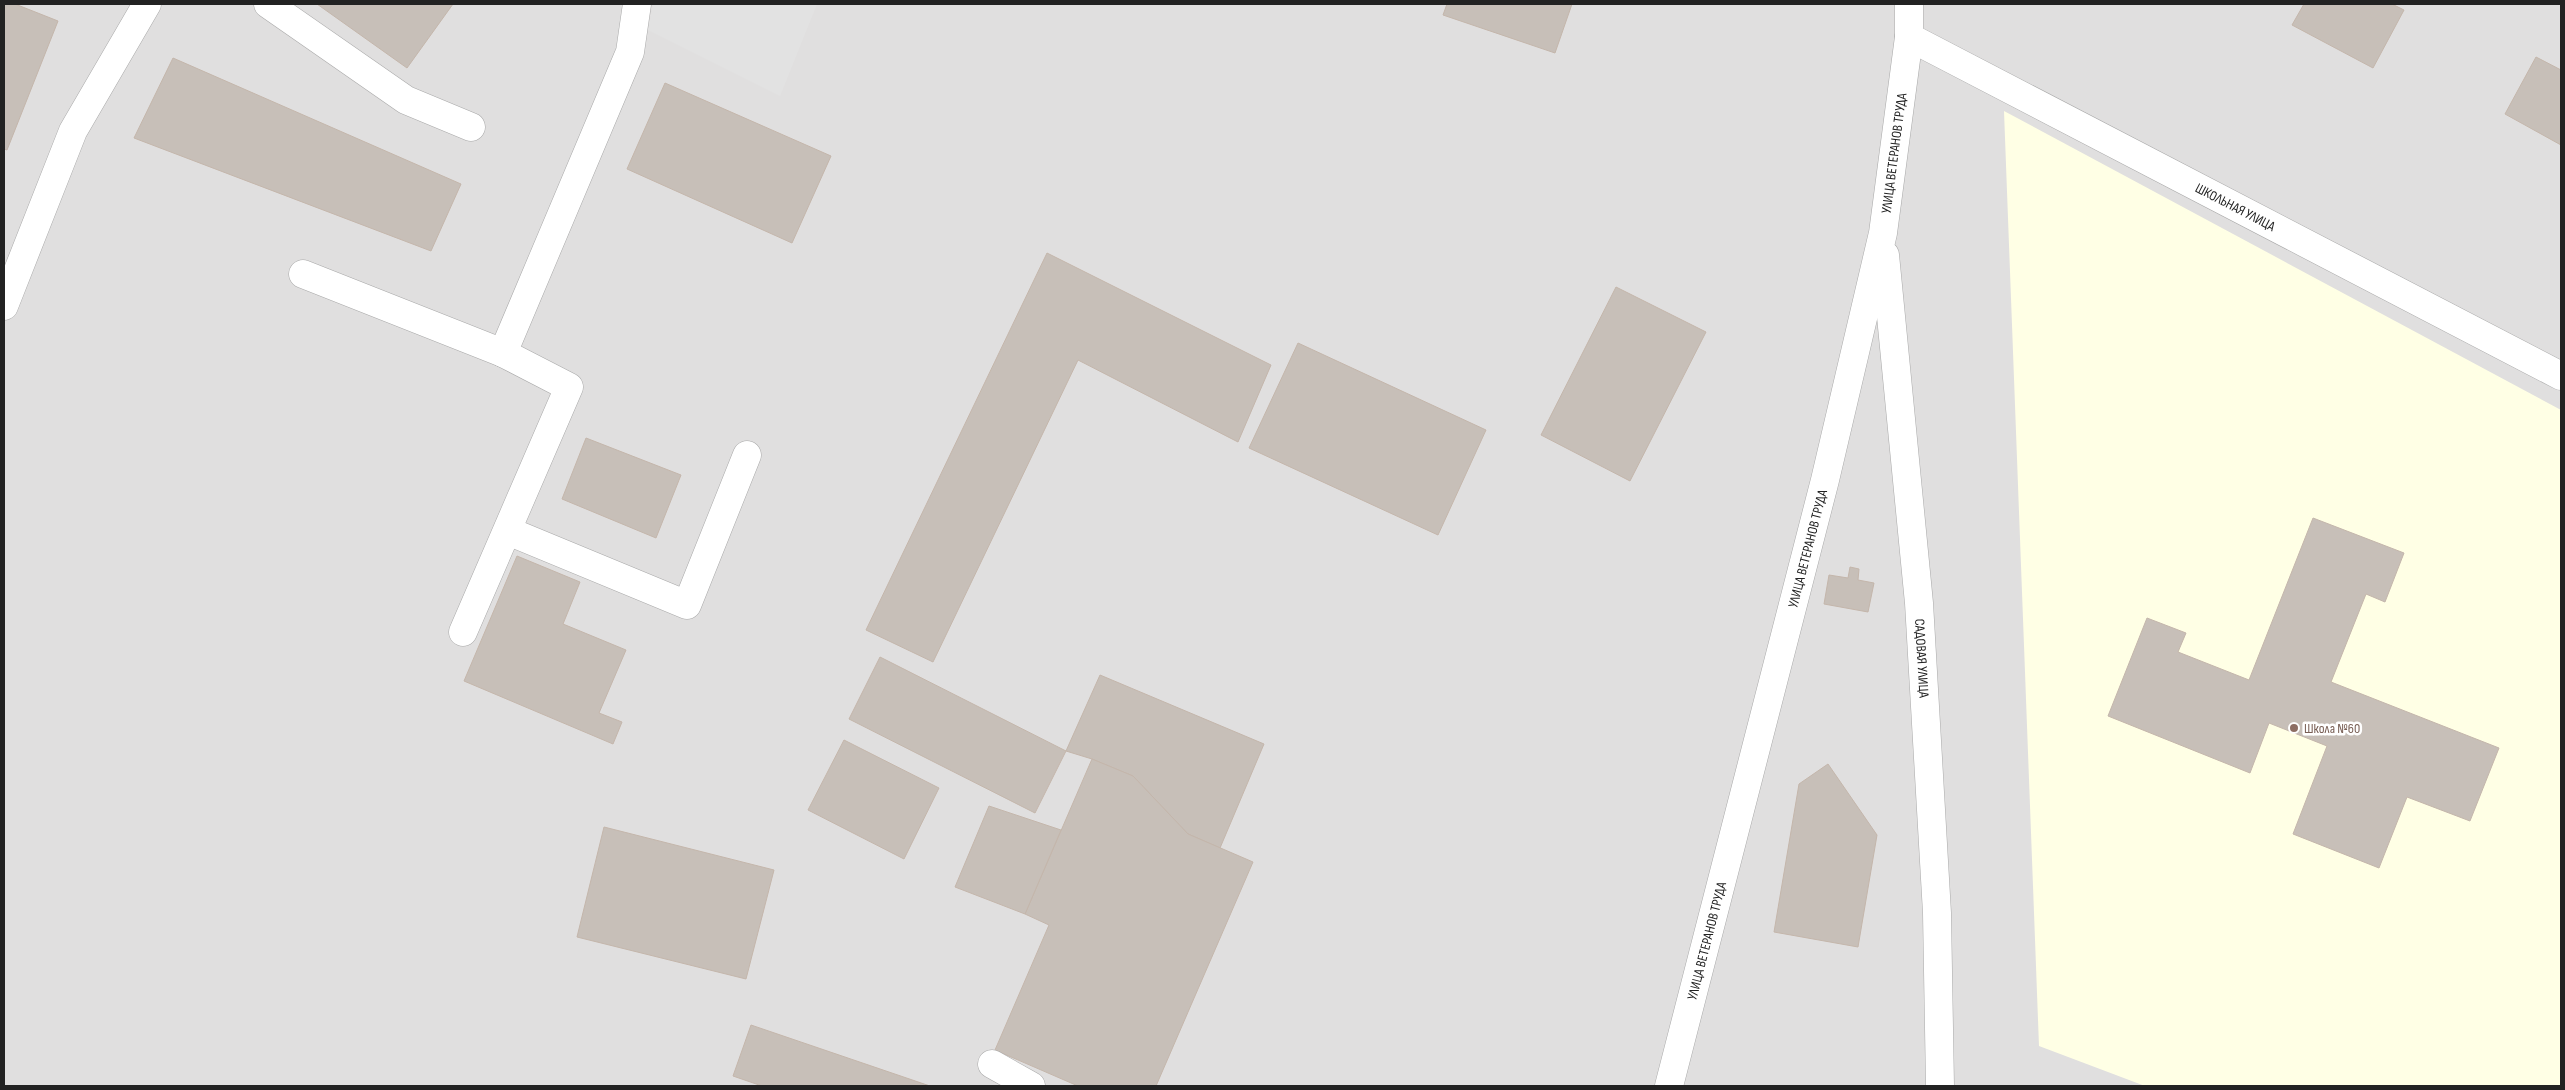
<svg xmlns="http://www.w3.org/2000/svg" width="2565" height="1090" font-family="'Sofia Sans Condensed',sans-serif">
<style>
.residential{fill:#e0dfdf}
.education{fill:#ffffe5}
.parking{fill:#e2e2e2}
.building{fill:#c7bfb8;stroke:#c4b6ab}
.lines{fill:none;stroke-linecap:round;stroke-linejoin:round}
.minor-casing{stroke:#a9a9a9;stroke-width:29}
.minor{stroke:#fff;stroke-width:28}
.education-dot{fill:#8d6e63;stroke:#fff;stroke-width:2}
.labels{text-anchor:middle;stroke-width:5;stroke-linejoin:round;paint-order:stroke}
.street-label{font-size:14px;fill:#222;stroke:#fff}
.education-label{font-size:14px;fill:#785e54;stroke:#fff;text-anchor:start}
</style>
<rect width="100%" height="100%" fill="#f2efe9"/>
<!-- residential -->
<rect class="residential" x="4" y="4" width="2557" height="1082"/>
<!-- education -->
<polygon class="education" points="2004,111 2561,410 2561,1086 2145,1086 2039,1046"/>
<!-- parking -->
<polygon class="parking" points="653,4 817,4 780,96 648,30"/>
<!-- building -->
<g class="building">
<polygon points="4,4 15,4 58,21 7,150 4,149"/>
<polygon points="317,4 453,4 407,68"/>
<polygon points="1447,4 1572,4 1555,53 1443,15"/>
<polygon points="2304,4 2392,4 2404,10 2373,68 2292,25"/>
<polygon points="2536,57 2561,70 2561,145 2505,114"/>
<polygon points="173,58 461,184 431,251 134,138"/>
<polygon points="665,83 831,156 792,243 627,169"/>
<polygon points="1047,253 1271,365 1238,442 1078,360 933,662 866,630"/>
<polygon points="1616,287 1706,332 1630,481 1541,435"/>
<polygon points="1298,343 1486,430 1438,535 1249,448"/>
<polygon points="586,438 681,475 656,538 562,499"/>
<polygon points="2313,518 2404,553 2385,602 2366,594 2331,682 2499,748 2470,821 2407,797 2379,868 2293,834 2327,746 2269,723 2250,773 2108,716 2147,618 2186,633 2178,652 2249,680"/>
<polygon points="517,556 580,582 563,624 626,650 599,713 622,722 613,744 464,681"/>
<polygon points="1850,567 1859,569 1858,580 1874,583 1868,612 1824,604 1829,575 1848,578"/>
<polygon points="880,657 1066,751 1035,813 849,719"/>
<polygon points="1100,675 1264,744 1220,848 1188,834 1133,776 1092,759 1066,751"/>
<polygon points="844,740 939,788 904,859 808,810"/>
<polygon points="1092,759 1133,776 1188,834 1253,862 1156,1086 1078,1086 995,1050 1049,925 1025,914"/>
<polygon points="1828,764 1877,835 1858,947 1774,932 1799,784"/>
<polygon points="989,806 1061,830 1025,914 955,887"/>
<polygon points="604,827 774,870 746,979 577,937"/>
<polygon points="751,1025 930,1086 762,1086 733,1076"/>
</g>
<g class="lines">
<defs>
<g id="minor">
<polyline points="268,4 406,100 471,127"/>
<path id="s1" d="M1909,37L2561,376"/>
<path id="s2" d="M1885,255L1919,603L1937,913L1940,1086"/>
<polyline points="303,274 503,353 630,52 637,4"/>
<polyline points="4,306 73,131 147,4"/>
<polyline points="508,531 687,605 747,455"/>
<polyline points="463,632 569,387 503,353"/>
<polyline points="992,1064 1031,1086"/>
<path id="s3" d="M1669,1086L1825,480L1883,233L1909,37V4"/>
</g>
</defs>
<!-- minor casing -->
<use href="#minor" class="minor-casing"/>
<!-- minor -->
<use href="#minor" class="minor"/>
</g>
<!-- markers -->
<circle class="education-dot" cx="2294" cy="728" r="5"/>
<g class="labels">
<!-- street labels -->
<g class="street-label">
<text dy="5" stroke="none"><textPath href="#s3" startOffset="960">УЛИЦА ВЕТЕРАНОВ ТРУДА</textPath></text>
<text dy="5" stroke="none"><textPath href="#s1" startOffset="368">ШКОЛЬНАЯ УЛИЦА</textPath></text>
<text dy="5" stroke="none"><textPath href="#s3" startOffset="555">УЛИЦА ВЕТЕРАНОВ ТРУДА</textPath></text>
<text dy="5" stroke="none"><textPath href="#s2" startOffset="405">САДОВАЯ УЛИЦА</textPath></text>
<text dy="5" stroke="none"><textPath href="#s3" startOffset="150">УЛИЦА ВЕТЕРАНОВ ТРУДА</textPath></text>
</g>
<!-- education labels -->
<g class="education-label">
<text x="2304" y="733">Школа №60</text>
</g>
</g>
<!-- border -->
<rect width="2565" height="1090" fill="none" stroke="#222222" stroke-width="10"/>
</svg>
